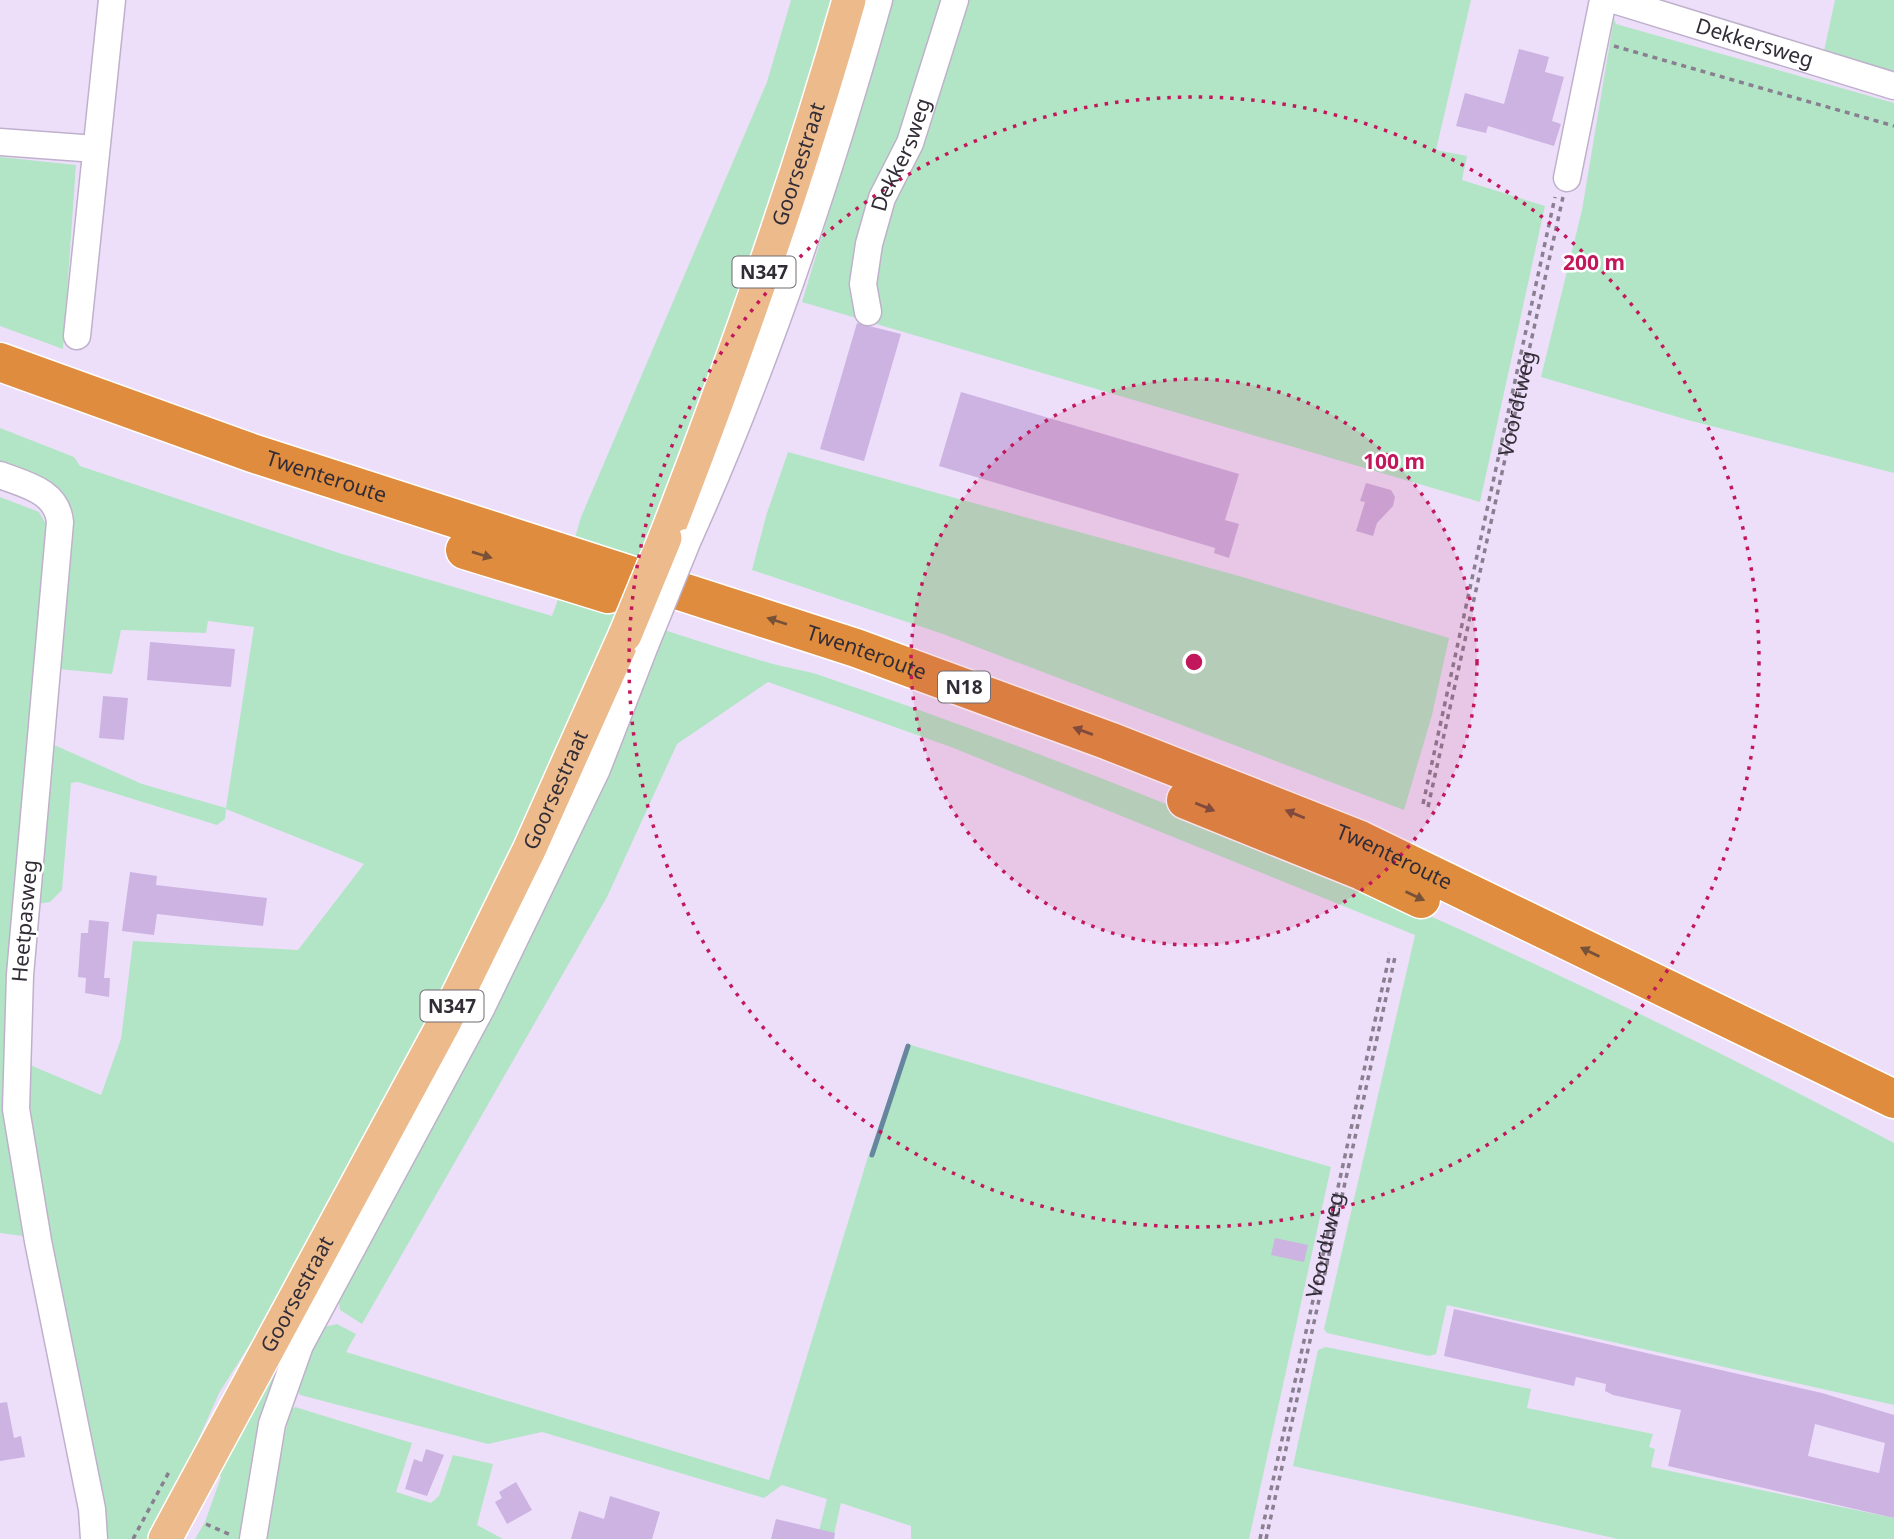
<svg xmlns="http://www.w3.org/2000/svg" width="1894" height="1539" font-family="'Noto Sans',sans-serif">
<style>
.green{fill:#b2e5c5}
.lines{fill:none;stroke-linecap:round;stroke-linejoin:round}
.stream{stroke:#6686a0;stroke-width:5}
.building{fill:#ccb3e2;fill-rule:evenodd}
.minor-casing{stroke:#bfb1cb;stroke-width:29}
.major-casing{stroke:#fff;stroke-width:36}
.highway-casing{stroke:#fff;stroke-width:41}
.path{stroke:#897f91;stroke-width:3.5;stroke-dasharray:5 5;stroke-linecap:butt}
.minor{stroke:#fff;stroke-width:26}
.major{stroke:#ecba8b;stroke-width:33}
.highway{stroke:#df8c3e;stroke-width:38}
.minor-bridge-casing{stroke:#bfb1cb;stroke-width:29;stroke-linecap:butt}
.major-bridge-casing{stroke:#fff;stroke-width:36;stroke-linecap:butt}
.minor-bridge{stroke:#fff;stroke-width:26}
.major-bridge{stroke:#ecba8b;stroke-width:33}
.oneway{fill:#775239}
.ring{fill:none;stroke:#c2185b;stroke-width:3.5;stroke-dasharray:3.5 7}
.labels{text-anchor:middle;stroke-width:5;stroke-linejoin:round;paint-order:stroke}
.shield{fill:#fff;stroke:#706b72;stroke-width:2}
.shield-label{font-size:19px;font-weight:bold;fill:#322c36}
.street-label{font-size:21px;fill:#322c36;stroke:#fff}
.centre{fill:#c2185b;stroke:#fff;stroke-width:3.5}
.ring-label{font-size:21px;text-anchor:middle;font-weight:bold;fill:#c2185b;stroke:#fff;stroke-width:5;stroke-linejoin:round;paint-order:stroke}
</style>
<rect width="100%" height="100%" fill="#eddffa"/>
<!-- green -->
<g class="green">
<polygon points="791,0 835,0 730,326 638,566 573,545 581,517 767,82"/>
<polygon points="893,0 1471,0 1436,150 1467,156 1462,180 1545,206 1480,502 802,302"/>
<polygon points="1835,0 1894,0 1894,72 1824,51"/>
<polygon points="1614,18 1616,24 1894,103 1894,473 1688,420 1541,377 1582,210"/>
<polygon points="0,157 76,165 63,349 0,326"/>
<path d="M0,428L74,457L80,466L342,554L552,616L561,591L619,608L543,786L433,1010L267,1317L219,1393L183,1474L148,1539H101L43,1222L30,1105V1065L101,1095L121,1039L133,941L298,950L364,864L226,809L225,819L217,825L78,782L71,783L62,890L50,902L37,904L52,744L142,784L226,808L254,627L208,621L206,633L121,630L112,674L58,669L74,515C63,483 29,476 0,465Z"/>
<polygon points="788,452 1239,576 1449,638 1432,715 1404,810 943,634 752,570 766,516"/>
<polygon points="0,497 39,512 50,531 16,1186 23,1236 0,1233"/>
<path d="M664,630C698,641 732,652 766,662C786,668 806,670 825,677C1193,803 1551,961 1894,1143V1405L1447,1305L1436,1354L1429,1356L1327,1333L1324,1329L1415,935L951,747L768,682L677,744L607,897L362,1324L340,1310L338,1295Z"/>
<polygon points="907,1044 1331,1167 1249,1539 911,1539 911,1526 841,1503 833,1539 817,1539 827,1499 782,1485 764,1498 542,1432 488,1444 300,1395 296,1388 302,1366 324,1327 337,1324 356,1334 346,1352 769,1480 867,1160"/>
<polygon points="1326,1347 1531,1389 1527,1408 1653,1434 1649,1447 1655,1449 1651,1467 1894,1518 1894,1539 1618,1539 1293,1466 1318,1350"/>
<polygon points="272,1361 279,1365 244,1539 195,1539 205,1522 221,1477 217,1472"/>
<polygon points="295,1407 412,1443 396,1492 431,1503 439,1496 453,1455 493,1464 477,1525 503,1539 262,1539 290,1411"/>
</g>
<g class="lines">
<!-- stream -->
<polyline class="stream" points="872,1155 908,1046"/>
</g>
<!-- building -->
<g class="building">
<polygon points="1519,49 1549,57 1545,72 1564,77 1552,121 1561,124 1554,146 1488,126 1486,133 1456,126 1465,93 1504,104"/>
<polygon points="857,323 901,334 864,461 820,449"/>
<polygon points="961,392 1239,474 1225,520 1239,524 1229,558 1214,553 1215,548 939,466"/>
<polygon points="1366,483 1391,490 1395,497 1393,506 1377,523 1373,536 1356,531 1365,502 1360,501"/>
<polygon points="150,642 235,649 231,687 147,680"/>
<polygon points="103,696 128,698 124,740 99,738"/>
<polygon points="130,872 157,876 156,885 267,898 263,926 157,914 154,935 122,931"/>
<polygon points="89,920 109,922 104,978 110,978 109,997 85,993 86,978 78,977 81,933 88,933"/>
<polygon points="1275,1238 1308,1245 1304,1262 1271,1255"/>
<path d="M1454,1309L1822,1393L1894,1415V1518L1668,1466L1681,1410L1613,1395L1605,1391L1606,1384L1576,1377L1574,1386L1444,1356ZM1815,1424L1885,1443L1879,1473L1808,1456Z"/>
<polygon points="7,1402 14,1438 21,1436 25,1457 0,1461 0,1403"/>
<polygon points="426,1449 444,1455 427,1496 405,1489 414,1459 422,1462"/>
<polygon points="516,1482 532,1510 507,1524 495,1502 502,1498 499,1492"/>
<polygon points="610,1496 660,1512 652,1539 571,1539 579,1511 604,1519"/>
<polygon points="776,1519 835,1533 834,1539 771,1539"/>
</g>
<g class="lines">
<defs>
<g id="minor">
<path id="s3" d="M1614,0L1894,86"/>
<polyline points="0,142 96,149"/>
<polyline points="1567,178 1603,0"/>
<path id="s4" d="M868,312L863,284L869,244L882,198L910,143L955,0"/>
<polyline points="77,336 112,0"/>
<path d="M0,475C26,485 57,491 60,522L20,975L16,1109L38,1241L92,1509L94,1539"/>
<path d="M687,542C766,367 827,185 879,0"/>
<polyline points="253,1539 272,1424 300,1345 481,1009 597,769 646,643"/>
</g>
<g id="major">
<path id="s5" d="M665,538C734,361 797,183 849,0"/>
<path id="s6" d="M165,1539L443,1025L529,850L625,635"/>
</g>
<g id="highway">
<path id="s7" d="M0,362L252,453L856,648L1109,741L1360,840L1894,1099"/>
<polyline points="465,550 608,594"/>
<polyline points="1186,800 1362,871 1421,899"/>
</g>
</defs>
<!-- minor casing -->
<use href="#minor" class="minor-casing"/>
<!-- major casing -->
<use href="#major" class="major-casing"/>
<!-- highway casing -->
<use href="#highway" class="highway-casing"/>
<!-- path -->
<g class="path">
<polyline points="1614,46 1894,126"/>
<polyline points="1423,804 1555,197"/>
<path id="s1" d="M1428,807L1563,197"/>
<polyline points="206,1524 233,1536"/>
<polyline points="133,1539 170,1470"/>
<path id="s2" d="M1260,1539L1390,953"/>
<polyline points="1266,1539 1395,957"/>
</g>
<!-- minor -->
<use href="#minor" class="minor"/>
<!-- major -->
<use href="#major" class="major"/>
<!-- highway -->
<use href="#highway" class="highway"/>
<defs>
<polyline id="minor-bridge" points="646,643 687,542"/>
<polyline id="major-bridge" points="625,635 665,538"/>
</defs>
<!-- minor-bridge casing -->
<use href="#minor-bridge" class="minor-bridge-casing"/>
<!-- major-bridge casing -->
<use href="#major-bridge" class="major-bridge-casing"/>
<!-- minor-bridge -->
<use href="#minor-bridge" class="minor-bridge"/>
<!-- major-bridge -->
<use href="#major-bridge" class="major-bridge"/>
</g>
<!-- one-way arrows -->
<defs><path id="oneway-solid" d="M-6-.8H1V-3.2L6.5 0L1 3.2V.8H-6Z" transform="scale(1.75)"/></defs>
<g class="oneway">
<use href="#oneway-solid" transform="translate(482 555) rotate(17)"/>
<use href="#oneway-solid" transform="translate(777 621) rotate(-162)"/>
<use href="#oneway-solid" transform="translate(1083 731) rotate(-160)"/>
<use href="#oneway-solid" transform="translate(1205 807) rotate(22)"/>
<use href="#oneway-solid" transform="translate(1295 814) rotate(-158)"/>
<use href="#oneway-solid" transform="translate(1415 896) rotate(25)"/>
<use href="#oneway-solid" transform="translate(1590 952) rotate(-154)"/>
</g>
<!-- distance rings -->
<circle cx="1194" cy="662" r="283" fill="#c2185b" fill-opacity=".12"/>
<g class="ring">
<circle cx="1194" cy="662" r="283"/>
<circle cx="1194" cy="662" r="565"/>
</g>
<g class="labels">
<!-- shield labels -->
<g class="shield">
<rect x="732.5" y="256.5" width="63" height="31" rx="5"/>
<rect x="938" y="671.5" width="52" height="31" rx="5"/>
<rect x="420.5" y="990.5" width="63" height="31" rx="5"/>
</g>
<g class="shield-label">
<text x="764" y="279">N347</text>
<text x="964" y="694">N18</text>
<text x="452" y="1013">N347</text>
</g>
<!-- street labels -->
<g class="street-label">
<text dy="7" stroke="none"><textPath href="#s3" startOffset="147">Dekkersweg</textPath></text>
<text dy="7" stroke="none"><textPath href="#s4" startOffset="164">Dekkersweg</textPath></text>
<text dy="7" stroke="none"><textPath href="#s5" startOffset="397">Goorsestraat</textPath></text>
<text dy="7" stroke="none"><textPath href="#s1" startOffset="413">Voordtweg</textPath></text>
<text dy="7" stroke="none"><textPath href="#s7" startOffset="346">Twenteroute</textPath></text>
<text dy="7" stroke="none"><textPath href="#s7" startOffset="914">Twenteroute</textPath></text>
<text dy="7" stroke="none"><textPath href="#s6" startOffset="845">Goorsestraat</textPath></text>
<text dy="7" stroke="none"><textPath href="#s7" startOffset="1480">Twenteroute</textPath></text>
<text transform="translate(25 921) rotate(-85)" y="7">Heetpasweg</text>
<text dy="7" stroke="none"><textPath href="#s2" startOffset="301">Voordtweg</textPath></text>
<text dy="7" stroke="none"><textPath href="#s6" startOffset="278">Goorsestraat</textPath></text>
</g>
</g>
<circle cx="1194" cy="662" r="10" class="centre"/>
<g class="ring-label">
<text x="1594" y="270">200 m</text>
<text x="1394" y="469">100 m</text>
</g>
</svg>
